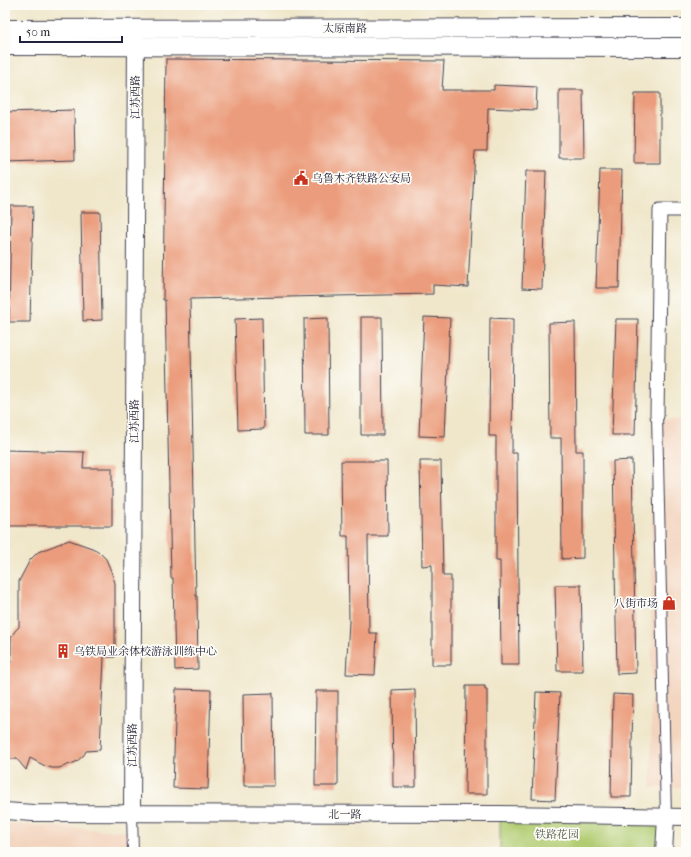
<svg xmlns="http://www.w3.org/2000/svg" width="691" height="857" font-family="'IM FELL French Canon','Noto Serif SC',serif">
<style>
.built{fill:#f3d4be}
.green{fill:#b1cc71;stroke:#6a7756}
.building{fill:#eb9c7c}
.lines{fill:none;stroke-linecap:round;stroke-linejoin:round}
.pedestrian-casing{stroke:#414051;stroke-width:12}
.minor-casing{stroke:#414051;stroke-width:15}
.tertiary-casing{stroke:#414051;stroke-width:18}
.secondary-casing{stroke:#414051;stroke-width:20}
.pedestrian{stroke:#fff;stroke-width:10}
.minor{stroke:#fff;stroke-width:13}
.tertiary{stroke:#fff;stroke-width:16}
.secondary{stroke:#fff;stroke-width:18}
.labels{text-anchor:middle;stroke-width:3.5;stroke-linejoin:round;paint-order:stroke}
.street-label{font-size:11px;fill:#22223b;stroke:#fdfcf7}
.poi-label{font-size:11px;fill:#22223b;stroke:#fdfcf7;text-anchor:start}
.park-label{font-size:11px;fill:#545e4e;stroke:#fdfcf7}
</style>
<rect width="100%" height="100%" fill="#fdfcf7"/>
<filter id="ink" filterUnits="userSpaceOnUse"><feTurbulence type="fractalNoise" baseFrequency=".025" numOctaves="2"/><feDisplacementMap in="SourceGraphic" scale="8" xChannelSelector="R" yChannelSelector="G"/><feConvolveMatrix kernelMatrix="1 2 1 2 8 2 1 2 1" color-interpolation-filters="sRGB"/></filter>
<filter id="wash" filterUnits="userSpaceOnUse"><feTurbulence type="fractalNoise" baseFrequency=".012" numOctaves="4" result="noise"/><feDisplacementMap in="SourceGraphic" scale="16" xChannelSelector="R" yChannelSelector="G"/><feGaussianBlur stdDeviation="0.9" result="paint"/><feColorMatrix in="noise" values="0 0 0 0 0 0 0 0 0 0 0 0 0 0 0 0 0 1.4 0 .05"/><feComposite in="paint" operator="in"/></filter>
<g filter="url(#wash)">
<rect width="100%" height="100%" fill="#f0e7cb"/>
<!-- built -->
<g class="built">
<polygon points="652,419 686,420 686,787 651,788"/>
<polygon points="5,823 133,832 133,852 5,852"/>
</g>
<!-- green -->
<polygon class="green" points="500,814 666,817 664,852 500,852"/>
<g id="blocks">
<!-- building -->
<g class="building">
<polygon points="166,59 444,61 442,90 494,90 494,85 537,87 536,110 488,108 487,151 475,151 468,287 433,285 433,294 190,299 196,596 197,596 198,669 175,670 173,578 171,578 165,300 163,300"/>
<polygon points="559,90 583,90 584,158 559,158"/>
<polygon points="635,93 660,93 660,163 634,163"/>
<polygon points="74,110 75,160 5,162 5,112"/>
<polygon points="600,170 622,170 619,288 596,288"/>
<polygon points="526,171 546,171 542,289 522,288"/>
<polygon points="11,206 33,206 30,322 9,322"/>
<polygon points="81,212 100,212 102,320 83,321"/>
<polygon points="361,317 382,317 383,435 361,435"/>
<polygon points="424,317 450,318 445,437 419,436"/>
<polygon points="262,318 264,429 238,430 235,319"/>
<polygon points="328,318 329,435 305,435 304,319"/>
<polygon points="490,318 513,319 512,453 517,453 518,577 519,665 501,665 500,561 496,561 496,436 489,436"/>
<polygon points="616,319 638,319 635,435 612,435"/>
<polygon points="575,322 576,451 583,451 583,558 562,559 561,438 550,438 549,323"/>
<polygon points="5,450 84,452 83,468 112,468 112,526 5,526"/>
<polygon points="632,460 636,673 617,674 613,461"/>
<polygon points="341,461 387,461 388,536 368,536 369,633 377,633 375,675 346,674 349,622 348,536 342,536"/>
<polygon points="420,461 441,461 443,576 451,576 451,665 432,665 432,565 422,566"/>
<polygon points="69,540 92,548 98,551 106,559 111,571 115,583 115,657 104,657 100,750 86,751 84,755 76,762 59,768 52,768 45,766 30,758 26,770 17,759 5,759 5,661 11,662 11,637 15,631 19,627 19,581 30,560 38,552"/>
<polygon points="555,585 581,585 583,671 557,671"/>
<polygon points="466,686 485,686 485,689 487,689 487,794 465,794"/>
<polygon points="176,689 211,690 208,789 173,788"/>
<polygon points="415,689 416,787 393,787 392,690"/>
<polygon points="316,691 338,691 338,786 315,786"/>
<polygon points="536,692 560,693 555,800 532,799"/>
<polygon points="273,693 274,786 244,786 243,694"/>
<polygon points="613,694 633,695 631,797 611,797"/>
</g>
</g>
</g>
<g filter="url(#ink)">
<use href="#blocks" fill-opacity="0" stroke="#414051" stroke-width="1"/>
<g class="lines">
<defs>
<g id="pedestrian">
<polyline points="657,416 666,817"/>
<polyline points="132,813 133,852"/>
</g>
<polyline id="minor" points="657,416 660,210 686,210"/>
<g id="tertiary">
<polyline points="5,811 33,813 500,814 686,817"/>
<polyline points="132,813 136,34"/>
<polyline points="664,852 666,817"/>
</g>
<g id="secondary">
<polyline points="5,29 686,28"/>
<polyline points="5,46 686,47"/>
</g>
</defs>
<!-- pedestrian casing -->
<use href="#pedestrian" class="pedestrian-casing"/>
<!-- minor casing -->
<use href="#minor" class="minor-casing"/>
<!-- tertiary casing -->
<use href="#tertiary" class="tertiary-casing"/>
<!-- secondary casing -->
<use href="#secondary" class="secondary-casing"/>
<!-- pedestrian -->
<use href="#pedestrian" class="pedestrian"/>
<!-- minor -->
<use href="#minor" class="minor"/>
<!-- tertiary -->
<use href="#tertiary" class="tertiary"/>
<!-- secondary -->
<use href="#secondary" class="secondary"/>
</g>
</g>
<!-- icons -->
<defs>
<symbol id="civic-bare" viewBox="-9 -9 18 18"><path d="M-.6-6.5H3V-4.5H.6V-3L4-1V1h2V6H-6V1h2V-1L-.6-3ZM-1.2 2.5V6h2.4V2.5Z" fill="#c8321e" stroke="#fdfcf7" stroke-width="2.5" paint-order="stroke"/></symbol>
<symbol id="shop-bare" viewBox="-9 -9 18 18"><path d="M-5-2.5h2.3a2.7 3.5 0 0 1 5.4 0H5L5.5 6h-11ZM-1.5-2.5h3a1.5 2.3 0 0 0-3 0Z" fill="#c8321e" stroke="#fdfcf7" stroke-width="2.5" paint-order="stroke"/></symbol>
<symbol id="building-bare" viewBox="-9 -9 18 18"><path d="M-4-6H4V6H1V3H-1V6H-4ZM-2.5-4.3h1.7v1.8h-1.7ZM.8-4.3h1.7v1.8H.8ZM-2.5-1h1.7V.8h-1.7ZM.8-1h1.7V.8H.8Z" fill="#c8321e" stroke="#fdfcf7" stroke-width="2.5" paint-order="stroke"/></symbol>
</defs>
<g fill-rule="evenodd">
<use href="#civic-bare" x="291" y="168" width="20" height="20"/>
<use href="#shop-bare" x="659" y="593" width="20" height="20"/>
<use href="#building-bare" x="53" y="641" width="20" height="20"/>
</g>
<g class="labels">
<!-- street labels -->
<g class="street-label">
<text x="345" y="32">太原南路</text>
<text transform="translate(135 97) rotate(-90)" y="4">江苏西路</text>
<text transform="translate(134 421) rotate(-90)" y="4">江苏西路</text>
<text transform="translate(132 745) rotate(-90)" y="4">江苏西路</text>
<text x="345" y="818">北一路</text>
</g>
<!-- poi labels -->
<g class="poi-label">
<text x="312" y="182">乌鲁木齐铁路公安局</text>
<text x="658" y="607" text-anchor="end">八街市场</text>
<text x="74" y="655">乌铁局业余体校游泳训练中心</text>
</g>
<!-- park labels -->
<g class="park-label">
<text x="557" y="838">铁路花园</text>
</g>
</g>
<!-- margin -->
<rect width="691" height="857" fill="none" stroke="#fdfcf7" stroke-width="20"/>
<!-- scale -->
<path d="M20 36v6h102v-6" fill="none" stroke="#22223b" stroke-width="2"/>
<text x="26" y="36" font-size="12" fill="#22223b" stroke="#fdfcf7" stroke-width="3" paint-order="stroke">50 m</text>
</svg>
